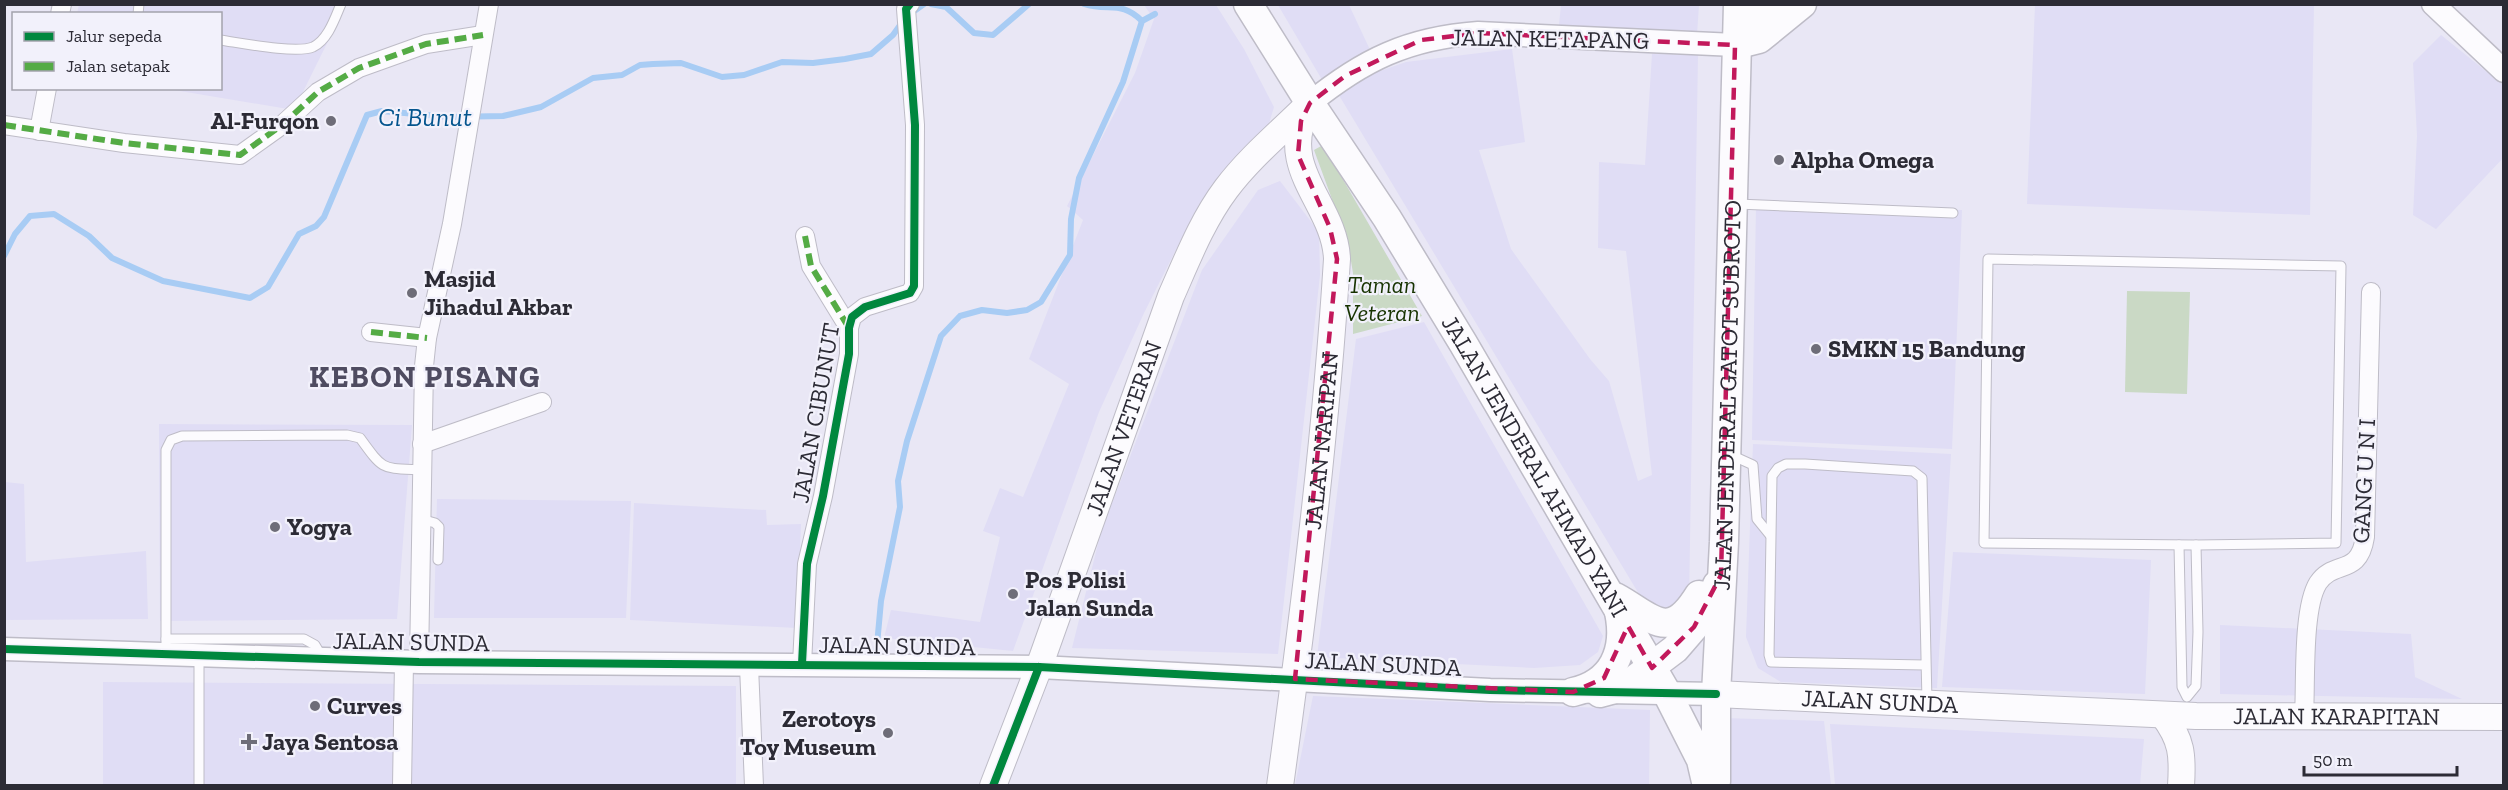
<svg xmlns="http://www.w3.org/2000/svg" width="2508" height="790" font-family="'Zilla Slab',serif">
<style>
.built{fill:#e0ddf5}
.green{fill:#cad9c5}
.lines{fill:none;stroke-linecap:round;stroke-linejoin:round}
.stream{stroke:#a8ccf4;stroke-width:6}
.service-casing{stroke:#bebcc7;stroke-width:11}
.minor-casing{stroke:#bebcc7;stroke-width:20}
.tertiary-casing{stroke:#bebcc7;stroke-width:25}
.secondary-casing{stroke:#bebcc7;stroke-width:28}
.primary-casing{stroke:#bebcc7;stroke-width:31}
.service{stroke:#fcfbfe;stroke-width:9}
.minor{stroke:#fcfbfe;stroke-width:18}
.tertiary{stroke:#fcfbfe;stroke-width:22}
.secondary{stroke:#fcfbfe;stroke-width:26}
.primary{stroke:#fcfbfe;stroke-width:28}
.quiet{stroke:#54ab45;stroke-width:6;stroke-dasharray:12 6;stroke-linecap:butt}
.cycleway-casing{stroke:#f2f1fb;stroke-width:11}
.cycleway{stroke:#00873e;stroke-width:8}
.marked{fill:none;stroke:#c2185b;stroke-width:4.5;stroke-dasharray:12 8;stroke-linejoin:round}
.poi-dot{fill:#6e6d78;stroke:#f2f1fb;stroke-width:2}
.labels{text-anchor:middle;stroke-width:4.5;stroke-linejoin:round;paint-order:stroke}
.street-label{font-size:24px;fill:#2c2b35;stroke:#f2f1fb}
.poi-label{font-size:24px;font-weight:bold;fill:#2c2b35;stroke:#f2f1fb;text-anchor:start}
.park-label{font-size:24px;font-style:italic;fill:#173300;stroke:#f2f1fb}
.water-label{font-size:26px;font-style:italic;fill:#05558e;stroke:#f2f1fb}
.district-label{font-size:30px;font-weight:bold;letter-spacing:1.5px;fill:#4f4c61;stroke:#f2f1fb}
</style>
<rect width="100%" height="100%" fill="#e9e7f5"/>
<!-- built -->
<g class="built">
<polygon points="79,4 346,5 294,110 168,89 220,88 220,14 77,14"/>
<polygon points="1144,5 1216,5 1244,49 1274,107 1266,134 1195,212 1144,313 1099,412 1013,651 884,638 891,610 980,622 1000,537 983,531 1000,488 1023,497 1069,384 1029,359 1083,220 1067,206 1135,73 1154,19"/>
<polygon points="1278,5 1349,5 1371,52 1324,83"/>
<polygon points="1561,5 1699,5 1697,34 1559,25"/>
<polygon points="2035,5 2314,5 2310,215 2027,204"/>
<polygon points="2441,35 2503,85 2504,157 2436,229 2413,215 2417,136 2413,63"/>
<polygon points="1512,49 1525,142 1479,150 1511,249 1590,359 1609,381 1638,481 1652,475 1626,251 1598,248 1599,162 1645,165 1652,54 1698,55 1689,603 1672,613 1648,609 1337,92 1351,81 1406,62"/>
<polygon points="1280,181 1319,232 1320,275 1278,654 1072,648 1101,532 1202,270 1258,190"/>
<polygon points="1756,207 1962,210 1952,449 1752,440"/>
<polygon points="1424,322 1603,636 1598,652 1580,665 1534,668 1317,657 1356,339"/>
<polygon points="159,424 412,425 397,619 160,621"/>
<polygon points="1753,444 1951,454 1937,688 1781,682 1758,668 1746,637"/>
<polygon points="5,482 24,484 26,562 146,551 148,619 5,620"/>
<polygon points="437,499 631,501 626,618 434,618"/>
<polygon points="634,503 766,510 767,525 801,524 797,628 630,620"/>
<polygon points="1953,552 2151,560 2145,694 1942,687"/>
<polygon points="2220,625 2411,634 2415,677 2462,699 2220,694"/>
<polygon points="103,682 736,686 736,785 103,786"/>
<polygon points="1313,696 1650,710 1649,785 1295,785"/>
<polygon points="1724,718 1824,721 1831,785 1722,786"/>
<polygon points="1830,724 2144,739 2140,785 1835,785"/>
</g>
<!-- green -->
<g class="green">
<polygon points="1323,145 1422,316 1353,334 1353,273 1348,243 1314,150"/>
<polygon points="2127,291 2190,292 2187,394 2125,392"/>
</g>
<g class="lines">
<!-- stream -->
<g class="stream">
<polyline points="931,4 946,7 974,33 993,35 1029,4"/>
<path d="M1084,4C1109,12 1121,0 1142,21"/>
<polyline points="910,14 924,4"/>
<polyline points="4,256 15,234 30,216 54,214 89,236 112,258 163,281 250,298 268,287 299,234 316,226 324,217 367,115 382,111 449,117 503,116 541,107 593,78 622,75 640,65 653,64 681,63 722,77 744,75 782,62 813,63 845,59 871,54 893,35 903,21"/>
<polyline points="876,656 881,601 900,507 898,481 907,441 941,336 960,316 982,310 1007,313 1027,310 1041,302 1070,255 1071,219 1079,178 1123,82 1142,21 1155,14"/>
</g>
<defs>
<g id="service">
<polyline points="138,14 139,4"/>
<path d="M220,40C241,43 296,54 313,47C328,40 335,18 341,4"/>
<polyline points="1737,204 1953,213"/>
<polygon points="1988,259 2341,266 2336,543 2196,545 1984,543"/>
<polyline points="1731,455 1753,465 1757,519 1770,535"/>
<polyline points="421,519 435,523 439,527 438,560"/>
<polyline points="2179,545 2182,687 2187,697 2196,686 2198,632 2196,545"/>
<polyline points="166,639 304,639 315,645 322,657"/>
<path d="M166,655V450L171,440L182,436L347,435L360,438C384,471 381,468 421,470"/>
<polyline points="199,655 199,786"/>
<polyline points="1925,665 1771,662 1769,655 1772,476 1778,468 1786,464 1805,464 1913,471 1922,478 1927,702"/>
</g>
<g id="minor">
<polyline points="60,14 62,4"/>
<polyline points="4,125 124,143 240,155 282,125 318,92 359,68 426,44 483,35"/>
<polyline points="39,131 47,88"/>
<polyline points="805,236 811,266 849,328"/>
<polyline points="371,332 427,338"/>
<polyline points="422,444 542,402"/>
<polyline points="419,662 424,366 427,338 452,224 489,4"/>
<polyline points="802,664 807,564 823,496 849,354 849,328 852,317 865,307 910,293 914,286 915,125 906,9 910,4"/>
<polyline points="749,666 754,786"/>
<path d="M2304,716C2306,684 2302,609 2318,583C2334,559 2359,577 2365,537L2371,292"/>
<polyline points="402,786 404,662"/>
</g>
<g id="tertiary">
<polyline points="2433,4 2504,71"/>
<polyline points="1737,28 1769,4"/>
<path d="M1310,103C1363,60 1408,38 1478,33L1735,45"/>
<polyline points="4,649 419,662 1039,667 1490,690 1716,694"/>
</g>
<g id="secondary">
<path id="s1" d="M1716,694L2196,716L2504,717"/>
<path d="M2163,715C2182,740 2183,755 2181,786"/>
<path id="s2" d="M993,786L1039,667L1171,296C1187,260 1202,221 1226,189C1250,157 1282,131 1310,103"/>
<path id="s3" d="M1280,786C1304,611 1326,435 1337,259C1335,204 1276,169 1307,109"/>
</g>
<g id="primary">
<path id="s4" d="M1248,4L1310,103L1387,218L1463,343L1668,695L1701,760L1707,786"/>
<polyline points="1735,45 1759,39 1802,4"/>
<path d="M1615,597C1651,616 1668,645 1699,595"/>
<path d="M1573,692C1613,683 1627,651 1619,612"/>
<polyline points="1600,693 1626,686 1675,649 1694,627 1710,602 1717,585"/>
<path id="s5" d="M1716,782V694L1724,542L1738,4"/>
</g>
</defs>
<!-- service casing -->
<use href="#service" class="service-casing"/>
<!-- minor casing -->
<use href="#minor" class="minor-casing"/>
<!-- tertiary casing -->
<use href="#tertiary" class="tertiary-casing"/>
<!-- secondary casing -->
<use href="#secondary" class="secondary-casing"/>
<!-- primary casing -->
<use href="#primary" class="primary-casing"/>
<!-- service -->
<use href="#service" class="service"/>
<!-- minor -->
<use href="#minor" class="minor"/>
<!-- tertiary -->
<use href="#tertiary" class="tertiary"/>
<!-- secondary -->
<use href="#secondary" class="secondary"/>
<!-- primary -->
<use href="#primary" class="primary"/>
<!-- quiet -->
<g class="quiet">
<polyline points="4,125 124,143 240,155 282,125 318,92 359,68 426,44 483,35"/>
<polyline points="805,236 811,266 849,328"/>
<polyline points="371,332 427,338"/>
</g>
<defs>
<g id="cycleway">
<polyline points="4,649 419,662 1039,667 1490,690 1716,694"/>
<polyline points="802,664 807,564 823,496 849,354 849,328 852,317 865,307 910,293 914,286 915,125 906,9 910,4"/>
<polyline points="993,786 1039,667"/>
</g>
</defs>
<!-- cycleway casing -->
<use href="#cycleway" class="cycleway-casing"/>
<!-- cycleway -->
<use href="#cycleway" class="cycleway"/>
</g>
<!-- marked area -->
<path class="marked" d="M1478,33L1735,45L1721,575L1694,627L1652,668L1628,626L1604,678L1573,692L1295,679L1337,259L1330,228L1298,155L1301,121L1310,103L1345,76L1421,40Z"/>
<!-- markers -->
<g class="poi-dot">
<circle cx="331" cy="121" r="6"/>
<circle cx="1779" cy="160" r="6"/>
<circle cx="412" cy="293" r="6"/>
<circle cx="1816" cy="349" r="6"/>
<circle cx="275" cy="527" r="6"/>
<circle cx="1013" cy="594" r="6"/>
<circle cx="315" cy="706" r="6"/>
<circle cx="888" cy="733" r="6"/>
<path d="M246 733h6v6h6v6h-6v6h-6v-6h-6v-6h6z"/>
</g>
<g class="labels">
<!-- street labels -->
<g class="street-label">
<text transform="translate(1550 39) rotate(1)" y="8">JALAN KETAPANG</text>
<text dy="8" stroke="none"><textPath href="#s5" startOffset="387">JALAN JENDERAL GATOT SUBROTO</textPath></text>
<text transform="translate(816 413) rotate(-80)" y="8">JALAN CIBUNUT</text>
<text dy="8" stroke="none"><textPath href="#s2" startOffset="381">JALAN VETERAN</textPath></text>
<text dy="8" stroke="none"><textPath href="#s3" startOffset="348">JALAN NARIPAN</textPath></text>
<text dy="8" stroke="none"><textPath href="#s4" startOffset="544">JALAN JENDERAL AHMAD YANI</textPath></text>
<text transform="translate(2364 481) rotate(-87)" y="8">GANG U N I</text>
<text transform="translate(411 642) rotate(1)" y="8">JALAN SUNDA</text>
<text transform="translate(897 646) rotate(1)" y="8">JALAN SUNDA</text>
<text transform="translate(1383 664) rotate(3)" y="8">JALAN SUNDA</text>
<text dy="8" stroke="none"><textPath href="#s1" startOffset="164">JALAN SUNDA</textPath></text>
<text dy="8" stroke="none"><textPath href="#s1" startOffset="621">JALAN KARAPITAN</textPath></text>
</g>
<!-- poi labels -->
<g class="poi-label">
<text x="319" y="129" text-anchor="end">Al-Furqon</text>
<text x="1791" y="168">Alpha Omega</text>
<text x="424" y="287">Masjid<tspan x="424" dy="28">Jihadul Akbar</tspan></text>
<text x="1828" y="357">SMKN 15 Bandung</text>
<text x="287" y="535">Yogya</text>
<text x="1025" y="588">Pos Polisi<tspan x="1025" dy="28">Jalan Sunda</tspan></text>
<text x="327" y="714">Curves</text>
<text x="876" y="727" text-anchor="end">Zerotoys<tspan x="876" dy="28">Toy Museum</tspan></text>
<text x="262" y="750">Jaya Sentosa</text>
</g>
<!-- park labels -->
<g class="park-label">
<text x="1382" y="293">Taman<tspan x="1382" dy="28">Veteran</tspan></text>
</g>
<!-- water labels -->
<g class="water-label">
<text x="425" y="126">Ci Bunut</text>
</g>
<!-- district labels -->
<g class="district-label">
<text x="425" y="387">KEBON PISANG</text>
</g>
</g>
<!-- border -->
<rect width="2508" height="790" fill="none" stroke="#2c2b35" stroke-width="12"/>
<!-- legend -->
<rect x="12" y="12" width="210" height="78" fill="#f2f1fb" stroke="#a3a2ac" stroke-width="1.5"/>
<rect x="24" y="32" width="30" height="9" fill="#00873e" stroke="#a3a2ac" stroke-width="1.5"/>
<text x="66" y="42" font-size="18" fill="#2c2b35">Jalur sepeda</text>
<rect x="24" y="62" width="30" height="9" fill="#54ab45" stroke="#a3a2ac" stroke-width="1.5"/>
<text x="66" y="72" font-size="18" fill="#2c2b35">Jalan setapak</text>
<!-- scale -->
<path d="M2304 766v9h153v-9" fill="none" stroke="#2c2b35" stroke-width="3"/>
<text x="2313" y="766" font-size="18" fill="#2c2b35" stroke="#f2f1fb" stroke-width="4.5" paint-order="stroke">50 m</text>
</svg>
